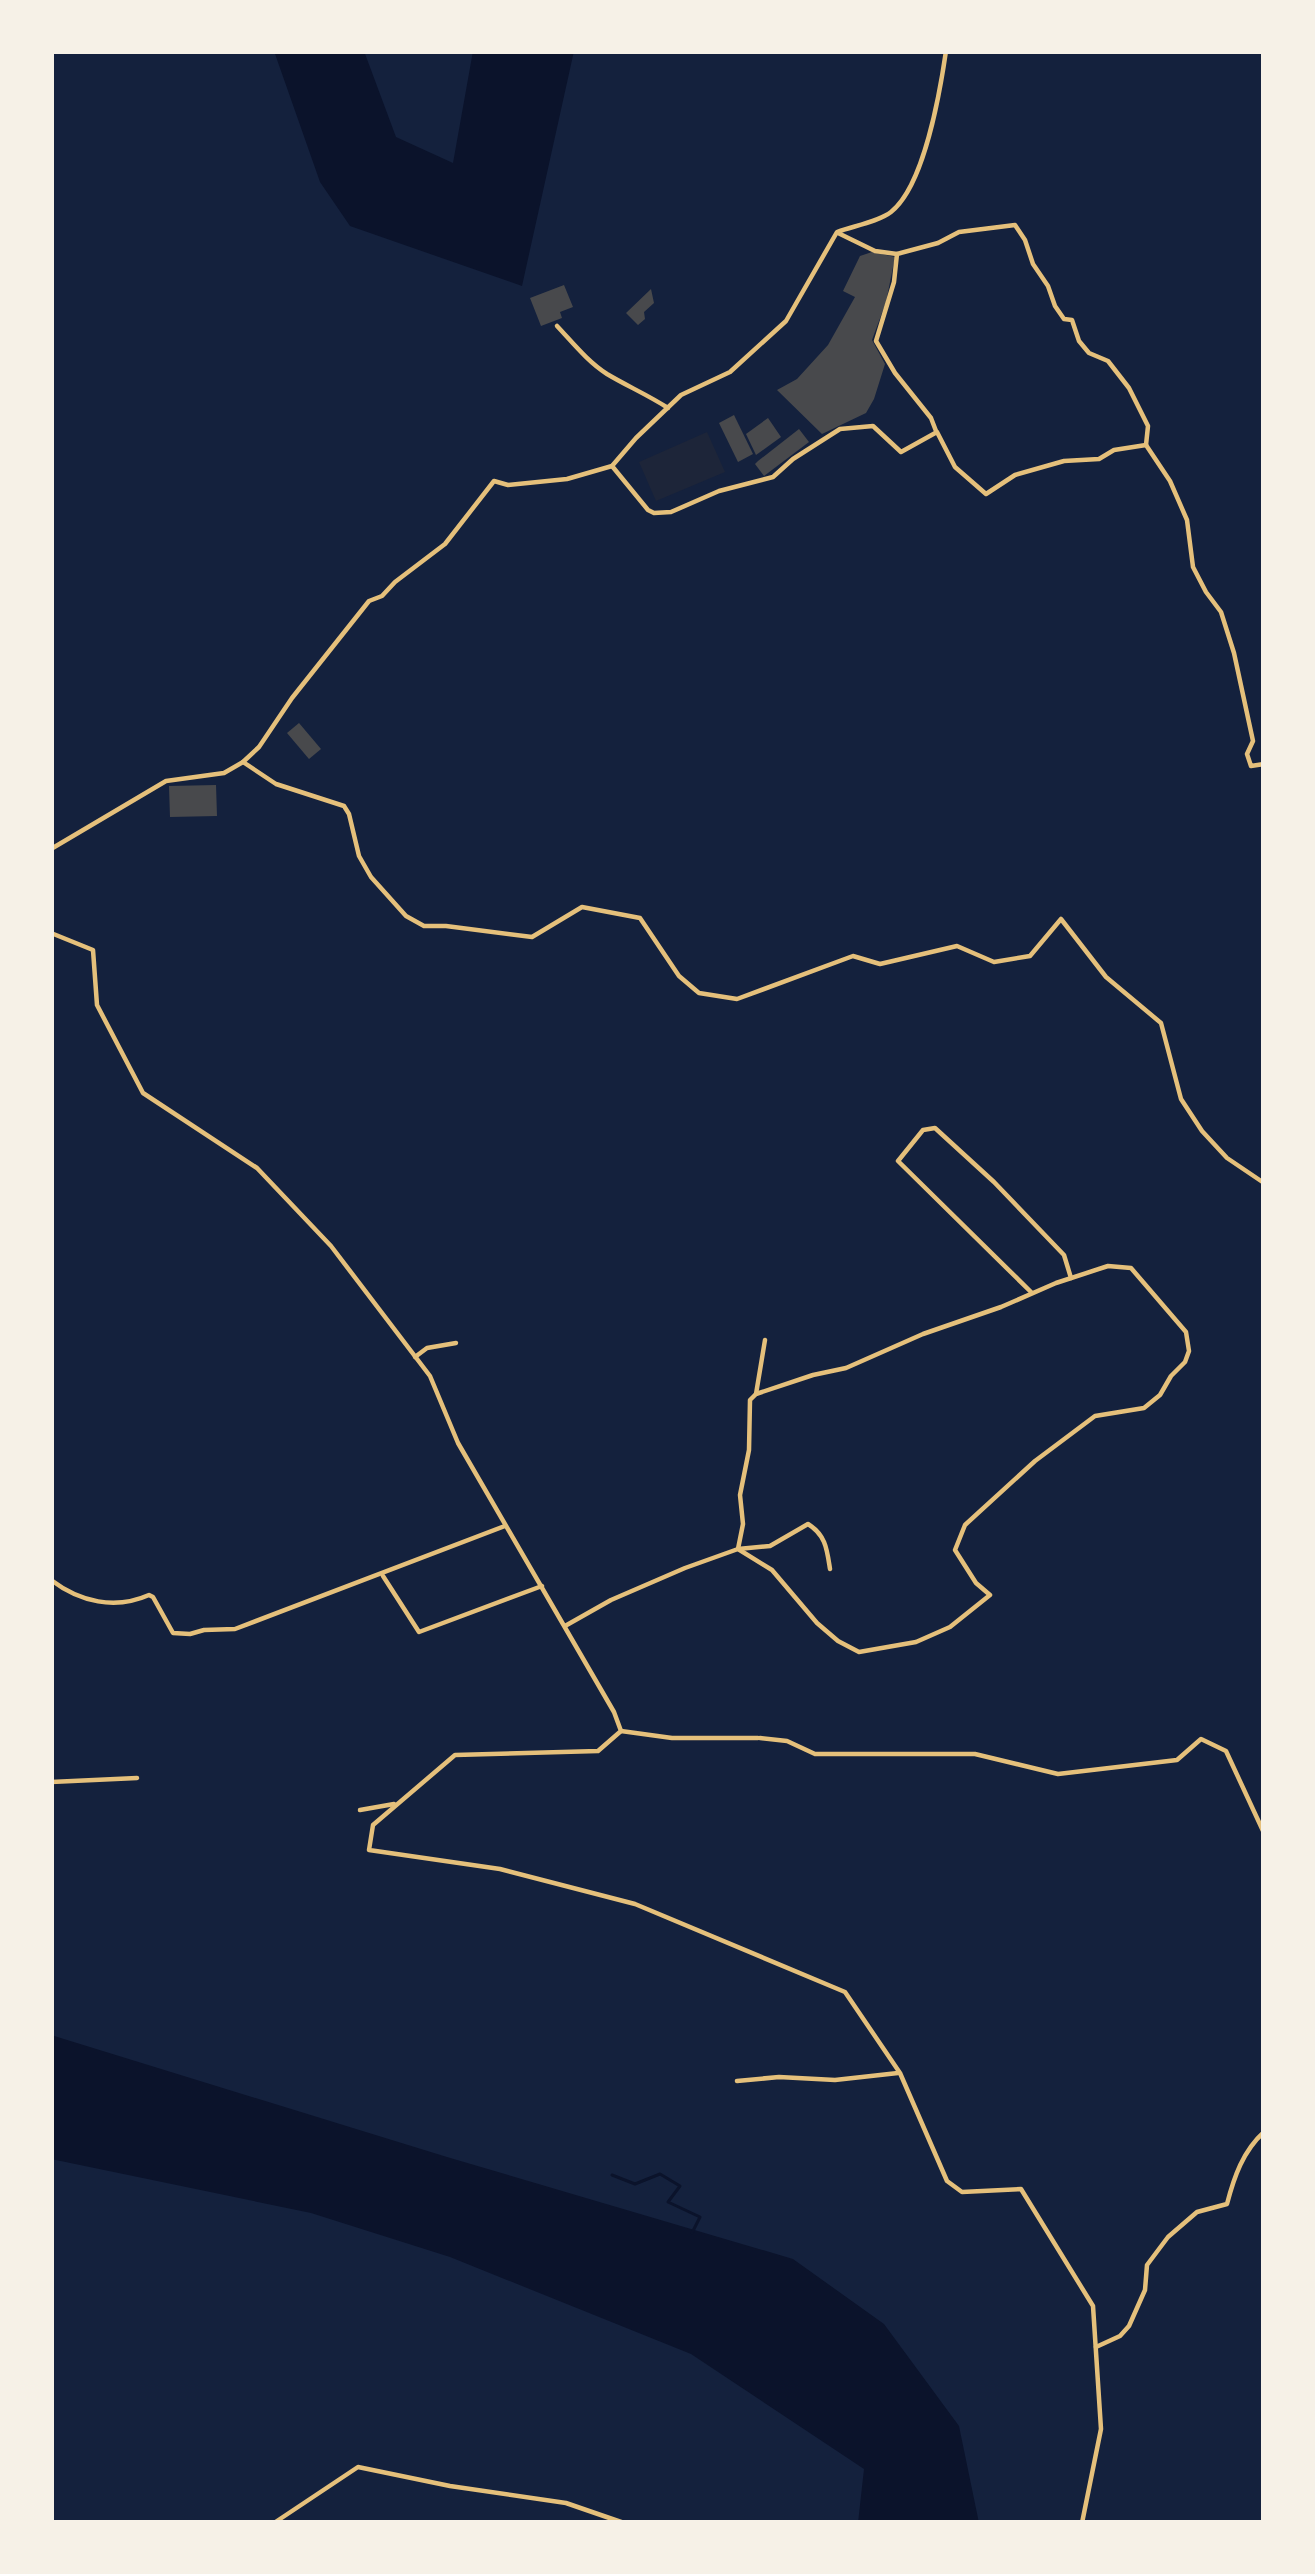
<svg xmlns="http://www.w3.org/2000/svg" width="1315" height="2574" font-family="'Work Sans',sans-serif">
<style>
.green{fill:#1d2539}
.water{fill:#0b132b}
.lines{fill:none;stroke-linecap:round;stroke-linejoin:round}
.stream{stroke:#0b132b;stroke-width:3}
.building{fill:#48494c}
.minor{stroke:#e5c07b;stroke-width:4.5}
</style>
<rect width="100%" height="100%" fill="#14213d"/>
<!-- green -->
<polygon class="green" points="707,432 725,472 656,501 639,462"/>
<!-- water -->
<g class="water">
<polygon points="274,51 364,51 396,137 453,163 473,51 574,51 522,286 350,226 320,182"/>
<polygon points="51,2035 447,2157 793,2259 884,2324 959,2426 979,2523 858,2523 864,2469 691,2354 450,2257 311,2213 51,2159"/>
</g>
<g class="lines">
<!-- stream -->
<polyline class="stream" points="612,2175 635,2184 660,2174 680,2186 668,2202 700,2217 692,2233"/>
</g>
<!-- building -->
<g class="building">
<polygon points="872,252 895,257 886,302 872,340 885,364 874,399 866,413 822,434 777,390 797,379 828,345 855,297 843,291 860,256"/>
<polygon points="564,285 573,307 560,312 562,318 541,326 530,298"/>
<polygon points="651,289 654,303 644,312 645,319 638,325 626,313"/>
<polygon points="734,415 753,454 738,462 719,423"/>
<polygon points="768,418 781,437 756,455 746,434"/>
<polygon points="799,429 809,442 764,476 755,464 758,461"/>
<polygon points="299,723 321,749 309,759 287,733"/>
<polygon points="216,785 217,816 170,817 169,786"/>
</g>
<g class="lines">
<!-- minor -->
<g class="minor">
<polyline points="838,233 875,251 897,254 938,243 959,232 1015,225 1025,240 1033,264 1048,286 1055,306 1064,319 1072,320 1079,341 1089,353 1108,361 1129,388 1148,426 1146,445"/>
<polyline points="897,254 894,282 876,341 895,373 931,418 936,431"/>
<path d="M557,326C573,343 588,362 607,374C627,386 648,395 668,408"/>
<polyline points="1146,445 1170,481 1187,520 1193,567 1206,592 1221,612 1234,653 1253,741 1247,754 1251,766 1264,764"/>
<polyline points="612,466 648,510 654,513 671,512 719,491 773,477 793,459 840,429 873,426 901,452 937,432 955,467 986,494 1015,475 1064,461 1099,459 1114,450 1146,445"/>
<polyline points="243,762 276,784 344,806 349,814 359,856 371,877 406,916 424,926 446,926 532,937 582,907 640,918 679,976 699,993 737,999 853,956 880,964 957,946 994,962 1030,956 1061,919 1106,977 1161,1023 1181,1099 1202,1131 1227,1158 1264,1183"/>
<path d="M51,849L166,781L224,773L243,762L259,747L292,698L369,601L382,596L395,582L445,544L494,481L508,485L567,479L612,466L636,438L681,395L730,372L786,321L837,232C853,226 878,222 891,212C924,186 940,92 946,51"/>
<polyline points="51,933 93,950 97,1005 143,1093 257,1168 331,1246 430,1376 458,1443 614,1712 621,1731 598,1751 455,1755 373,1825 369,1850 500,1869 635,1904 845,1992 900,2073 947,2181 962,2192 1021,2189 1093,2306 1101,2429 1082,2523"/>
<polyline points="1031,1292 898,1161 923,1130 935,1128 994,1182 1064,1255 1071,1278"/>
<polyline points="415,1357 427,1348 456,1343"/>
<polyline points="756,1394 765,1340"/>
<path d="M738,1549L770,1546L808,1524C826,1535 827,1550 830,1569"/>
<polyline points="383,1576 419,1632 542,1586"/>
<path d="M51,1580C80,1602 115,1610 149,1595L153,1597L173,1633L190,1634L204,1630L235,1629L505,1526"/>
<polyline points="565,1626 611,1600 685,1568 738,1549 743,1524 740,1495 749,1450 750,1400 756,1394 813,1375 846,1368 923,1334 1001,1307 1056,1283 1108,1266 1131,1268 1186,1332 1189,1351 1185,1362 1171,1376 1160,1395 1144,1408 1095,1416 1035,1461 965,1525 955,1550 976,1583 990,1595 950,1627 916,1642 859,1652 838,1641 817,1623 772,1570 738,1549"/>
<polyline points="621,1731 672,1738 758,1738"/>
<polyline points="760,1738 787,1741 815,1754 975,1754 1058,1774 1177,1760 1201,1739 1226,1751 1264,1833"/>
<polyline points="51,1782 137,1778"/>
<polyline points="360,1810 394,1804"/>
<polyline points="737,2081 779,2077 835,2080 898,2073"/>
<path d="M1096,2347L1120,2336L1129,2326L1145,2290L1147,2265L1168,2237L1197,2212L1227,2204C1234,2177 1243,2151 1264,2132"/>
<polyline points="274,2523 358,2467 450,2486 566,2503 624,2523"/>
</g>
</g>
<!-- border -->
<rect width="1315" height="2574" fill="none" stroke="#f6f1e7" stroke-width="108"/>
</svg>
